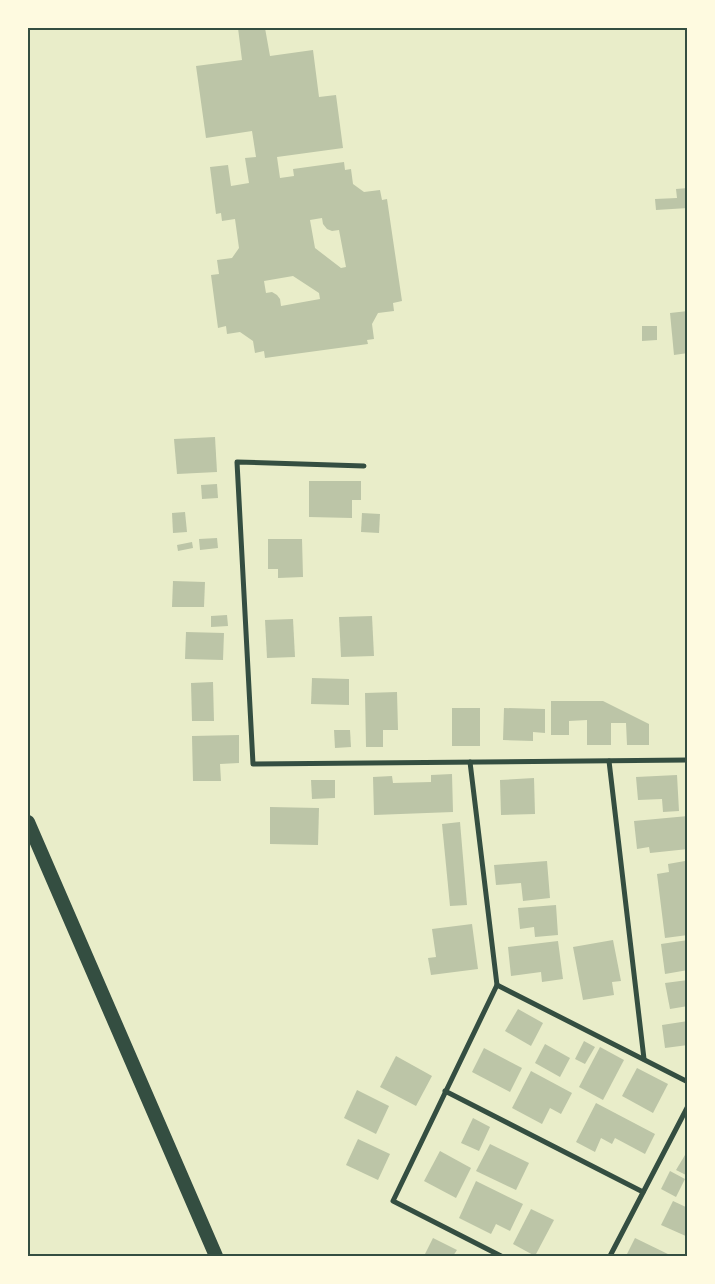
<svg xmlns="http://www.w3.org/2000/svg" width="715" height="1284" font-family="'Noto Sans',sans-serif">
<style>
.building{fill:#bcc5a7;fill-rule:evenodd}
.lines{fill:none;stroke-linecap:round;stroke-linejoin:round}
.minor{stroke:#344e41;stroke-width:5}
.trunk{stroke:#344e41;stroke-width:14}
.neatline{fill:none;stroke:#344e41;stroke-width:2}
</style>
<rect width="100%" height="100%" fill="#e9edc9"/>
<!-- building -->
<g class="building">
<path d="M238,28H265L270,56L313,50L319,97L336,95L343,148L277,157L280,178L294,176L293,169L344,162L345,170L351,169L353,184L364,192L380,190L382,200L387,199L402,301L393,303L394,311L378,313L372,324L374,339L367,340L368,344L265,358L264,351L255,353L253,341L240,332L227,334L226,326L218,328L211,275L219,274L217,260L232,258L239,248L235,219L222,221L221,213L216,214L210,167L228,165L231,186L249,183L245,158L256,157L252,131L206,138L196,66L242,60ZM322,218L323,224L327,229L332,231L339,230L346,267L341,268L315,248L310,220ZM293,276L319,293L320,299L281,306L280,299L277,295L272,292L266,293L264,281Z"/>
<polygon points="688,188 688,208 656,210 655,199 677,198 676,189"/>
<polygon points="688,311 688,353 674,355 670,313"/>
<polygon points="642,326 657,326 657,340 642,341"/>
<polygon points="215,437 217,472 177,474 174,439"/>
<polygon points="309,481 361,481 361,500 352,500 352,518 309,517"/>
<polygon points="217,484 218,498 202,499 201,485"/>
<polygon points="185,512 187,532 173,533 172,513"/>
<polygon points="362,513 380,514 379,533 361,532"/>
<polygon points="217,538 218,548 200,550 199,539"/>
<polygon points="268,539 302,539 303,577 278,578 278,569 268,569"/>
<polygon points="192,542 193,548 178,551 177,545"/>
<polygon points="173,581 205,582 204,607 172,607"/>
<polygon points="227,615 228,626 211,627 211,616"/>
<polygon points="372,616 374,656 341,657 339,617"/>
<polygon points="293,619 295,657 267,658 265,620"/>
<polygon points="186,632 224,633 223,660 185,659"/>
<polygon points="312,678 349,679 349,705 311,704"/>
<polygon points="213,682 214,721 192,721 191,683"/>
<polygon points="397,692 398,730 383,730 383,747 366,747 365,693"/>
<polygon points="551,701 603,701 649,724 649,745 627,745 626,723 611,723 611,745 587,745 587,720 569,721 569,735 551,735"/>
<rect x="452" y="708" width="28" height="38"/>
<polygon points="504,708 545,709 545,733 533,732 533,741 503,740"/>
<polygon points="334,730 350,730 351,747 335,748"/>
<polygon points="239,735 239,763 220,764 221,781 193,781 192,736"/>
<polygon points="452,774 453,812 374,815 373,777 392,776 393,783 431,782 431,775"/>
<polygon points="677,775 679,811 663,812 662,799 638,800 636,777"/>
<polygon points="534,778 535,814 501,815 500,780"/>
<polygon points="311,780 335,780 335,798 312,799"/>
<polygon points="270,807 319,808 318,845 270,844"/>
<polygon points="688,816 688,849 650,853 649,847 637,849 634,821"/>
<polygon points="460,822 467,905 450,906 442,824"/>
<polygon points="547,861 550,898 523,901 521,883 496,885 494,865"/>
<polygon points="685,861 688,881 688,935 665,938 657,874 669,872 668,864"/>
<polygon points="556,905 558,935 535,937 534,927 520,929 518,908"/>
<polygon points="472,924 478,969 431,975 428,958 436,957 432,929"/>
<polygon points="613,940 621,981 612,982 614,995 583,1000 573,947"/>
<polygon points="688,940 688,970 665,974 661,944"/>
<polygon points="558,941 563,979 542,982 541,972 511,976 508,947"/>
<polygon points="688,980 688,1006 670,1009 665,983"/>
<polygon points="518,1009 543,1023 531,1046 505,1031"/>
<polygon points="688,1021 688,1045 665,1048 662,1025"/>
<polygon points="584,1041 595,1047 585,1064 575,1059"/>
<polygon points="545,1044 570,1058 560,1077 535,1063"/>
<polygon points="600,1047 624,1060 603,1100 579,1087"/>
<polygon points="484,1048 522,1068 510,1092 472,1072"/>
<polygon points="396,1056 432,1076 416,1106 380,1087"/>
<polygon points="637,1068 668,1084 653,1113 622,1096"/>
<polygon points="531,1071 572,1093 561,1114 550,1108 542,1124 512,1108"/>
<polygon points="357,1090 389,1106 376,1134 344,1118"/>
<polygon points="596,1103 655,1134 645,1154 615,1138 612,1144 601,1138 595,1152 576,1142"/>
<polygon points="473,1118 490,1127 479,1151 461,1143"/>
<polygon points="358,1139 390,1154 378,1180 346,1165"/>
<polygon points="490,1144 529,1163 516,1190 476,1171"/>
<polygon points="688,1150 688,1176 676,1170"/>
<polygon points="440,1151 471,1168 456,1198 424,1181"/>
<polygon points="670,1171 685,1179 676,1197 661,1189"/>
<polygon points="476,1181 523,1204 510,1231 496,1224 491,1234 459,1218"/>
<polygon points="673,1201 688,1208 688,1237 661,1225"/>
<polygon points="531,1209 554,1220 535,1256 513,1244"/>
<polygon points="433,1238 457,1250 453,1256 424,1256"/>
<polygon points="635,1238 672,1256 626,1256"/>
</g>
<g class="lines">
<!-- minor -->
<g class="minor">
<polyline points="364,466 237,462 253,764 688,760"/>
<polyline points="609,761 644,1059"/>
<polyline points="470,762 497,985 393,1201 501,1256"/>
<polyline points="497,985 688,1082"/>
<polyline points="445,1091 643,1192"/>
<polyline points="610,1256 688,1106"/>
</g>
<!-- trunk -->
<polyline class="trunk" points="28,822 216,1256"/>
</g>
<!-- border -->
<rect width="715" height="1284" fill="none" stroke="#fefae0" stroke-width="58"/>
<rect x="29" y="29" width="657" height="1226" class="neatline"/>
</svg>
